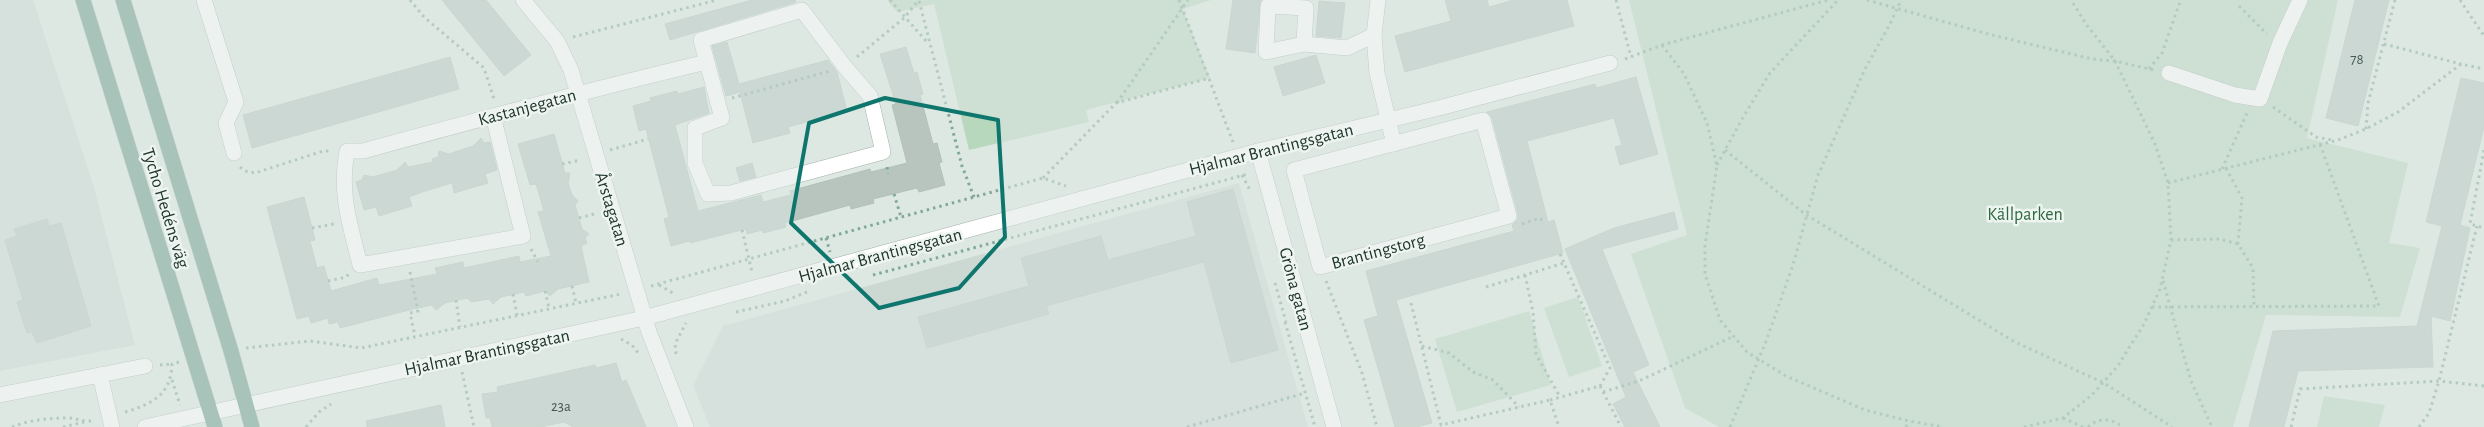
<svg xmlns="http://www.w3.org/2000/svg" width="2484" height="427" font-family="'Alegreya Sans',sans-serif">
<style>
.built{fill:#ccd8d2}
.green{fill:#b8d8be}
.building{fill:#b7c5be;stroke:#b1c1b9}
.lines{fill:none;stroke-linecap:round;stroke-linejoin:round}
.minor-casing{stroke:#a2afa9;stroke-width:16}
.major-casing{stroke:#bcc3c1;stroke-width:16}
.path{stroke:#81a999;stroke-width:3;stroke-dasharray:2.5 4;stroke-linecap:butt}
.minor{stroke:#fff;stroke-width:15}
.major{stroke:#669a88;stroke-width:15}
.marked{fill:none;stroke:#0f766e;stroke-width:4;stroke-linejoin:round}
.labels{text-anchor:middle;stroke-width:5;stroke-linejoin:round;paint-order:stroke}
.number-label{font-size:15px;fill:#465a53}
.street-label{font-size:18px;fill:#21362f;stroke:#eef5f1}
.park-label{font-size:18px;fill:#2f6940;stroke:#eef5f1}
</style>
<rect width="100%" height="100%" fill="#dee8e3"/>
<!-- built -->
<g class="built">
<polygon points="0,0 33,0 94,187 135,345 0,371"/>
<polygon points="1239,183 1308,427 710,427 693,385 723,326"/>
</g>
<!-- green -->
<g class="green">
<polygon points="887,0 1211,0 1183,9 1210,78 1086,110 1089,122 969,150 934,4 897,12"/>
<polygon points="1629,0 2338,0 2307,138 2408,163 2389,243 2420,248 2400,317 2266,315 2233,427 1719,427 1685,408 1631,254 1687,235"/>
<polygon points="1578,297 1602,366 1569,377 1544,308"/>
<polygon points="1529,311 1551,385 1457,412 1435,339"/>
<polygon points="2324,396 2385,405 2379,427 2317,427"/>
</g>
<!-- building -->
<g class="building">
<polygon points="442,0 486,0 531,55 504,76"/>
<polygon points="752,0 795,0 796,2 670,40 665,24"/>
<polygon points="1233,0 1261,0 1255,53 1226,49"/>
<polygon points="1445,0 1487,0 1489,7 1514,0 1567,0 1574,26 1405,72 1395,36 1451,21"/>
<polygon points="2355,0 2389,0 2358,126 2326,118"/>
<polygon points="1319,1 1345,3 1341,38 1316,36"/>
<polygon points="727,42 739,84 828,60 837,72 847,111 788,127 790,133 753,143 740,92 726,96 712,46"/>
<polygon points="906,47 914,73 917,72 923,94 920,95 933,144 937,143 942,162 939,163 945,185 919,192 917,188 873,199 874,203 851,209 850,205 785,223 786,227 763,233 762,230 747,234 746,229 690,243 689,241 671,246 664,219 669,217 646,129 639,131 633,106 651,101 650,98 677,91 678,94 704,87 709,113 675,125 698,211 761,195 763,202 791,195 790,191 870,169 871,172 907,163 892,105 896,104 880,54"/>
<polygon points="1316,55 1325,83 1283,96 1274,67"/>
<polygon points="450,57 459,89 252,148 243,115"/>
<polygon points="1636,77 1658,154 1620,165 1615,147 1622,145 1614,118 1527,141 1548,222 1554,220 1563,253 1396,300 1432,423 1417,427 1395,427 1364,320 1378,316 1366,271 1514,231 1512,225 1518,219 1518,214 1492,118 1487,112 1595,84 1596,88"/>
<polygon points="2461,78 2484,83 2484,127 2460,225 2470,228 2450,321 2431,316 2433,367 2298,371 2284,427 2249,427 2273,331 2417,326 2442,226 2426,222"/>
<polygon points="554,134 565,173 570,173 568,183 572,195 578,201 575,205 582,229 589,234 585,238 587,243 581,246 589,282 558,289 550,296 545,291 526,296 524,292 501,297 493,304 489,299 471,302 467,298 445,303 436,310 432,305 413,309 340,328 338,322 329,324 328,318 311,323 309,316 297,319 267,207 304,197 315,240 310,241 317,268 324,266 331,291 377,278 379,285 437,274 435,268 463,262 464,268 519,256 520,262 551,256 538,212 544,211 536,184 530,185 518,144"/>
<polygon points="481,138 484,143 490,142 497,170 485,174 488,183 454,193 452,183 422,192 409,197 412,206 379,216 376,207 364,210 356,182 362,180 364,175 373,177 397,170 405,162 408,167 433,162 432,159 438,157 439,151 449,154 473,146"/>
<polygon points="752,163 756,177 740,181 736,168"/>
<polygon points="1233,189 1278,350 1231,363 1204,262 1046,306 1049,314 927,348 918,317 1029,286 1021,258 1101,236 1108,260 1196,236 1187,202"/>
<polygon points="1674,212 1678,229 1602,249 1649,365 1633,372 1660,427 1625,427 1613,404 1626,397 1565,249 1614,228"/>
<polygon points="47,219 49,226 61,223 91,326 37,343 32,332 27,333 17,302 23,300 5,240 17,236 14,229"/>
<polygon points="616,363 622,382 626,380 646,427 573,427 564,422 540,427 492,427 490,418 486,418 482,394 498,392 497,387 595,365 596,368"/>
<polygon points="441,405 445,427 367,427 366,421"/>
</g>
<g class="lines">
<defs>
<g id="minor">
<polyline points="204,0 236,102 226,123 234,153"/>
<polyline points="523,0 557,41 571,70 649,332 686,427"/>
<polyline points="1378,0 1374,35 1377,73 1394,144"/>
<polygon points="802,10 845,67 870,96 883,152 731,193 708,194 695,163 695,128 722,118 701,40"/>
<polyline points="1304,44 1306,8 1268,6 1266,52 1304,44 1347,48 1374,35"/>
<polyline points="2169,73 2235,95 2260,99 2280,43 2300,0"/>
<path d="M493,116L523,236L360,265C350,224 339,193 347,151H363C477,120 592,89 707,62"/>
<polygon points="1483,120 1509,216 1320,267 1294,170"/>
<polyline points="1258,151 1334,427"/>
<polyline points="100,375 112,427"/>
<polyline points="0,395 145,366"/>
<polyline points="145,427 644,318 1258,151 1439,108 1610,63"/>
</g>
<g id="major">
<polyline points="83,0 215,427"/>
<polyline points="123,0 231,351 252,427"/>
</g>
</defs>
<!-- minor casing -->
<use href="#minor" class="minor-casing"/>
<!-- major casing -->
<use href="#major" class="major-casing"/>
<!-- path -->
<g class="path">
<polyline points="410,0 424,17 484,68 494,99"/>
<polyline points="890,0 927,42"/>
<polyline points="1179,0 1233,142"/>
<polyline points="1616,0 1631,57"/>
<polyline points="1867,0 1988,34 2092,59 2115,61 2154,70"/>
<polyline points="2460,0 2484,36"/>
<polyline points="919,1 962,166 974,197"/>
<polyline points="2239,6 2267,34"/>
<polyline points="573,37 717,0"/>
<polyline points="2384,44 2461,64"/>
<polyline points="1662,45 1684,74 1707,123 1717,166 1705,245 1705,274 1720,320 1747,352 1786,376 1865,410 1909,421 1943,427"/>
<polyline points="857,57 904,18 919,0"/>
<polyline points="1625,59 1662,45 1828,0"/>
<polyline points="2149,69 2162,53 2180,2"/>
<polyline points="732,98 830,71"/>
<polyline points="1117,103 1188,0"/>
<polyline points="2273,107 2316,137 2332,140"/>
<polyline points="2366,129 2368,103 2395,0"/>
<polyline points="610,150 648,139"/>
<polyline points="1725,150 1805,214 2013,341 2104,383 2172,427"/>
<polyline points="2484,150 2470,224 2484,228"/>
<polyline points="562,164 581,160"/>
<polyline points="1717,165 1742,119 1770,73 1838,0"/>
<polyline points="240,167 245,171 255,173 323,151 331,151"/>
<polyline points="887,167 888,174"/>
<polyline points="2226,168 2242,198 2238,244"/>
<polyline points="2222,169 2247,113"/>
<polyline points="1242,175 1250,190"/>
<polyline points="1043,178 1116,103 1210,78"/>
<polyline points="2168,183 2338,140 2366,129 2398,112 2461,64 2484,69"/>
<polyline points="894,194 901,217"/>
<polyline points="579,218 598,213"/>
<polyline points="1522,224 1540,218 1544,223"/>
<polyline points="312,228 334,224"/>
<polyline points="742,230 752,272"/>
<polyline points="826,238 830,252"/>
<polyline points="2171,240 2220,239 2238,244 2253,268 2254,307"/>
<polyline points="531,249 538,262"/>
<polyline points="1560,254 1564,263"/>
<polyline points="410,272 418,311 410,313 415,336"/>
<polyline points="873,275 1248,174"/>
<polyline points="1525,275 1533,312 1536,354 1560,397"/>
<polyline points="328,281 346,277 349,274"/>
<polyline points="1326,281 1362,373 1377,427"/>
<polyline points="2163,281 2191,381 2212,427"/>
<polyline points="1275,283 1286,322"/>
<polyline points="659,285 673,293"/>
<polyline points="572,286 576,303"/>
<polyline points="651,286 1043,178 1066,186"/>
<polyline points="1486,287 1564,263 1610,368 1600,386"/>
<polyline points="545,291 549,308"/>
<polyline points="513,294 517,315"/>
<polyline points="456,300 460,327"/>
<polyline points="1411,303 1441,425 1550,400 1559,427"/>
<polyline points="2152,307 2379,306 2320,144"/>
<polyline points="736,312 785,301 807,292"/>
<polyline points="1285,322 1315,427"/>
<polyline points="621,339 632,345 639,354"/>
<polyline points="1422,346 1449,353 1473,372 1493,380 1519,407"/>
<polyline points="246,348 310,341 361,348 621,294"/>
<polyline points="676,354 675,344 686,323"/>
<polyline points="160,365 172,364"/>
<polyline points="462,372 474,427"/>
<polyline points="172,380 180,405"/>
<polyline points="1603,392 1639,381 1734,336"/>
<polyline points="1550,400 1600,386 1621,427"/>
<path d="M125,412C152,404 171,395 172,364L179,362"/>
<polyline points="2063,418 2083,427"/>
<path d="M12,427C29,420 49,418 67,418C78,418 84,423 94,420"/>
<polyline points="63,427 84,422"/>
<polyline points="306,427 319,412 331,404"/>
<polyline points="1187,427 1305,393"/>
<polyline points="1730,427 1765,344 1793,265 1818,175 1865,69 1890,24 1901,0"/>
<polyline points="1906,427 1909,421"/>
<polyline points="2024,427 2063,418 2092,395 2117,367 2144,324 2160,289 2171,240 2168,183 2155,144 2115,61 2086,24 2071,0"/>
<path d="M2088,427C2099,417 2111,418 2123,427"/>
<polyline points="2291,427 2300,389 2439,381 2484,386"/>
<polyline points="2419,427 2429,413 2439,381 2477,226"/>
</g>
<!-- minor -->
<use href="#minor" class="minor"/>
<!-- major -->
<use href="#major" class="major"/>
</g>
<!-- marked area -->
<path d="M0 0H2484V427H0ZM885,98L998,120L1005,237L959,288L879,308L791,223L809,123Z" fill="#dee8e3" fill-opacity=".55" fill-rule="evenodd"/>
<path class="marked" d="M885,98L998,120L1005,237L959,288L879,308L791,223L809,123Z"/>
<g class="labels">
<!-- number labels -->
<g class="number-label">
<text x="2357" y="64">78</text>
<text x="561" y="411">23a</text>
</g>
<!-- street labels -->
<g class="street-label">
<text transform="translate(527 107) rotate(-15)" y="6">Kastanjegatan</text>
<text transform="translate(1271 149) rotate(-14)" y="6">Hjalmar Brantingsgatan</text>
<text transform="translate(166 208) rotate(73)" y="6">Tycho Hedéns väg</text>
<text transform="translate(612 209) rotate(73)" y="6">Årstagatan</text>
<text transform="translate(1378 251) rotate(-15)" y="6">Brantingstorg</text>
<text transform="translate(880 255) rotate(-15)" y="6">Hjalmar Brantingsgatan</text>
<text transform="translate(1296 289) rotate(75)" y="6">Gröna gatan</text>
<text transform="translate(487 352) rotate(-12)" y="6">Hjalmar Brantingsgatan</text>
</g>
<!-- park labels -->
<g class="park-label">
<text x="2025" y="220">Källparken</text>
</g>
</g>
</svg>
